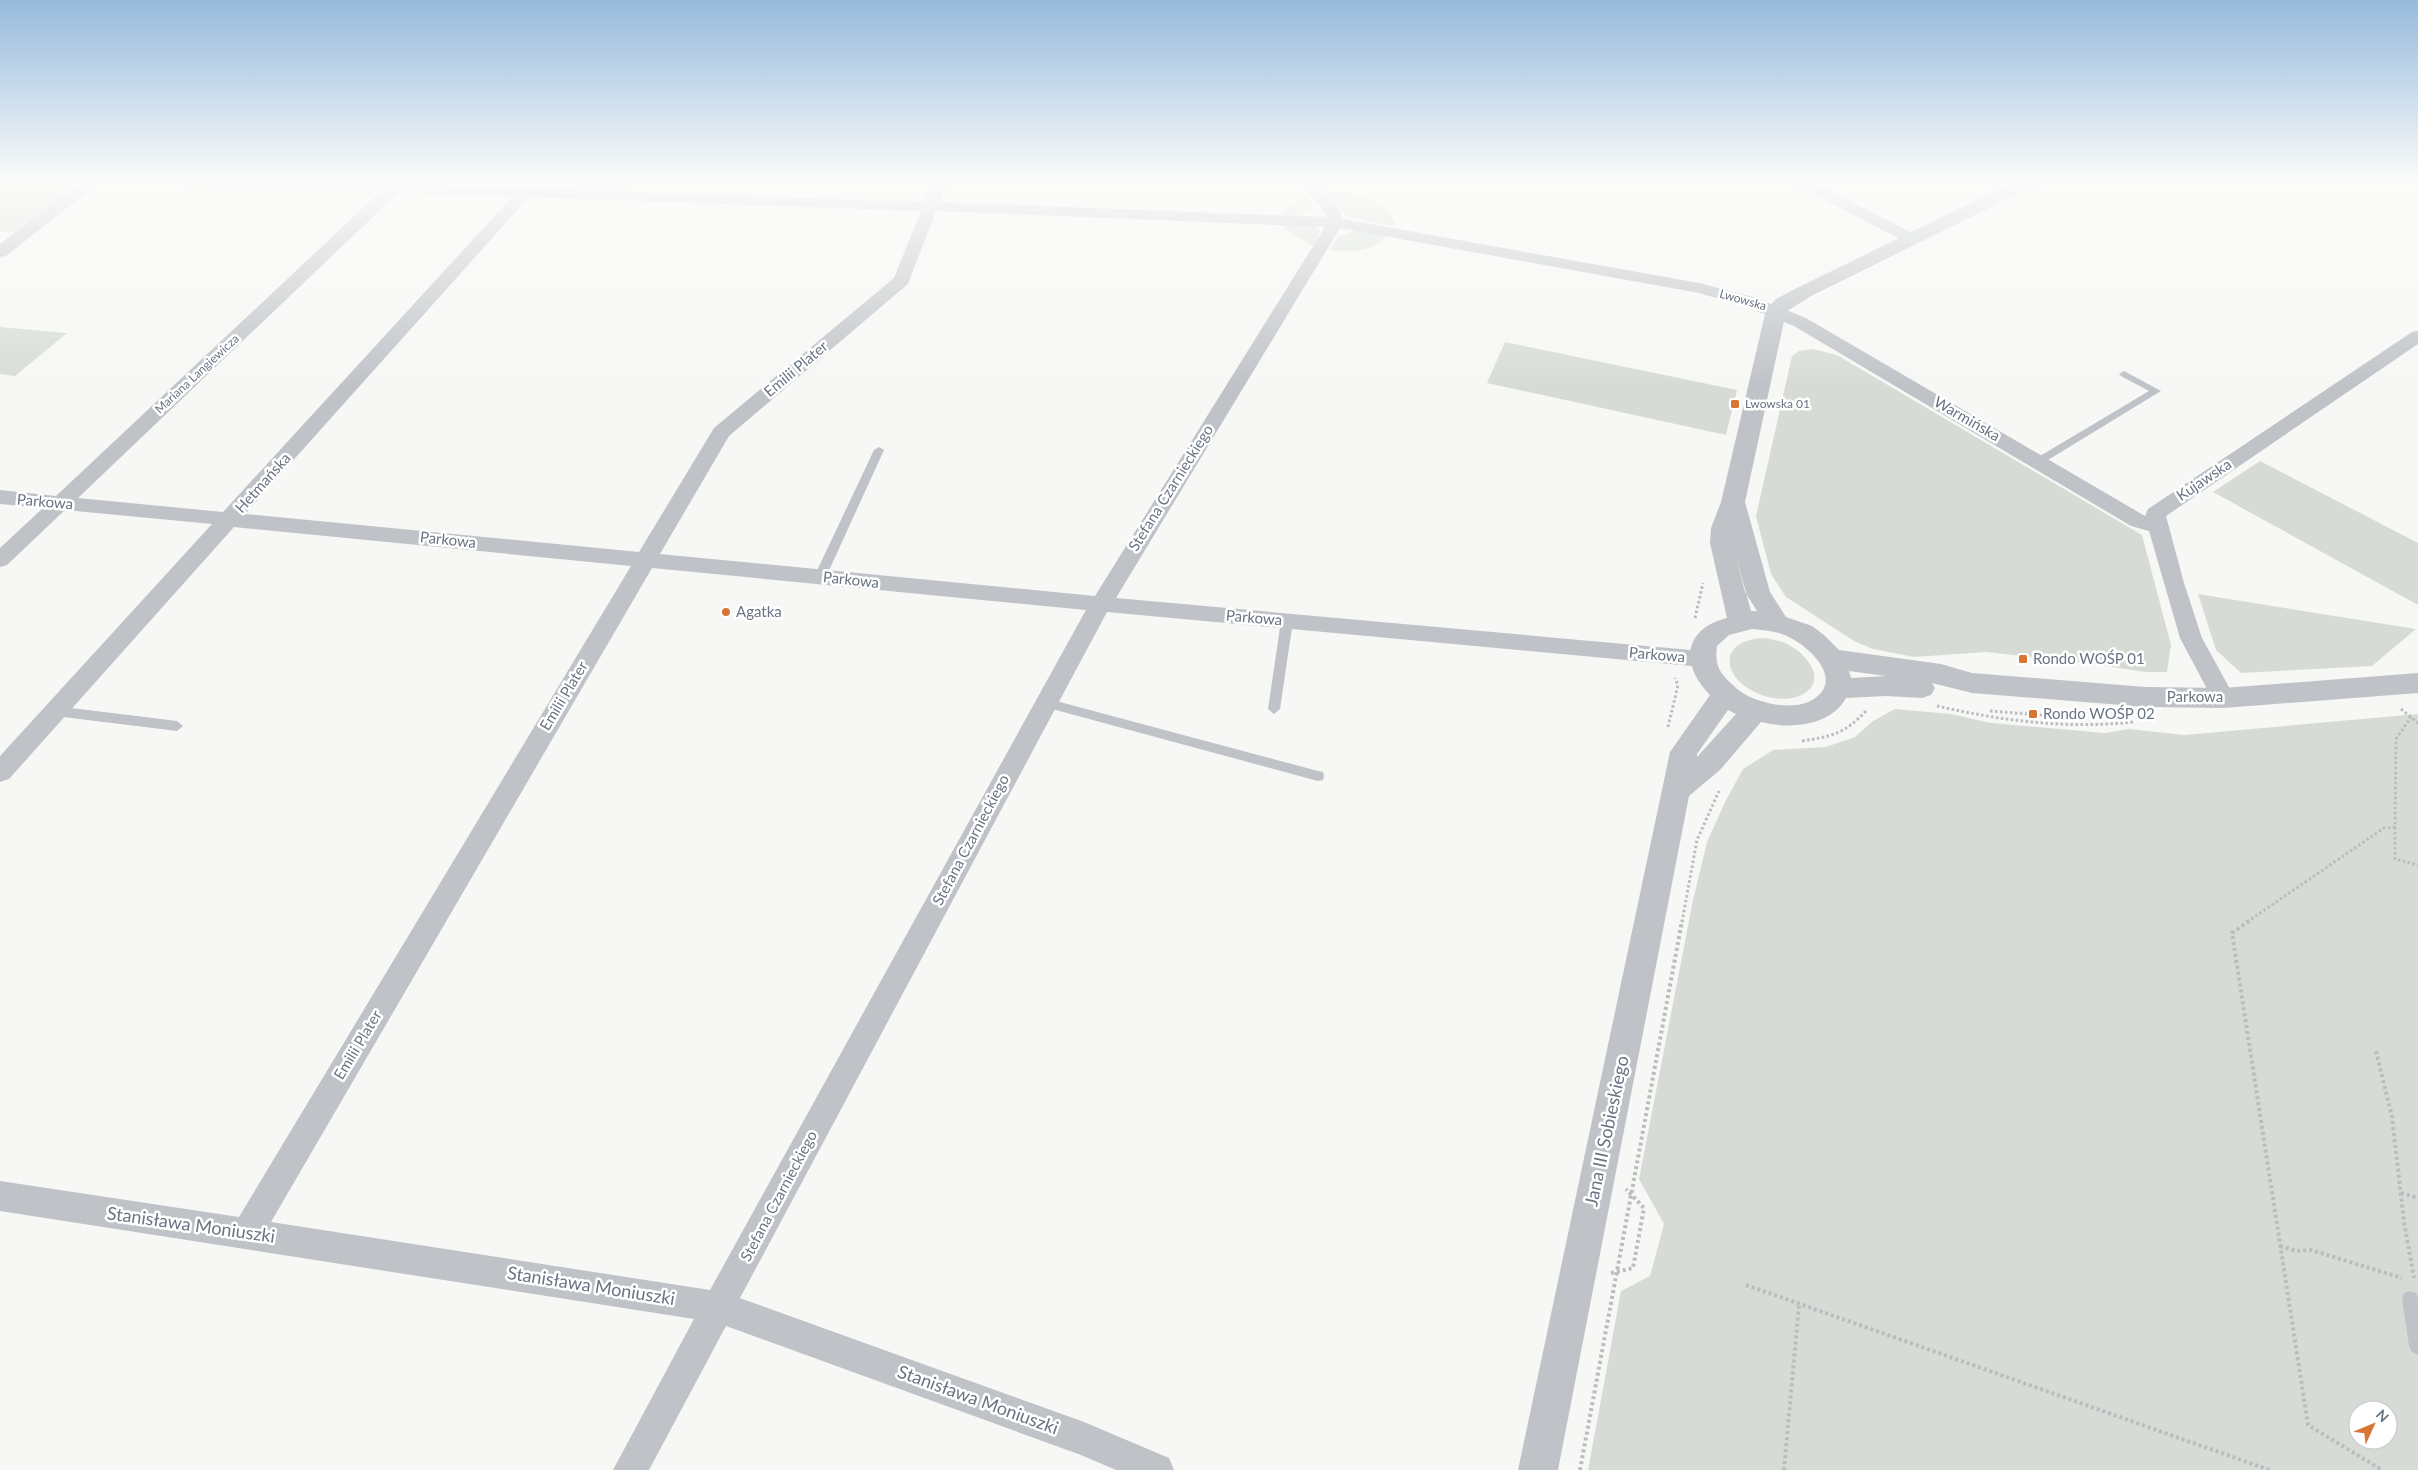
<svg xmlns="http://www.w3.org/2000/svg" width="2418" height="1470" font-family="Lato,sans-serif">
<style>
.green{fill:#d6dcd5;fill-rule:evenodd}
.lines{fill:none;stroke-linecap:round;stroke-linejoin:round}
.path-far1{stroke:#babcbf;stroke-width:3;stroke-dasharray:2.5 2.5;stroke-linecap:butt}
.path{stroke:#babcbf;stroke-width:4;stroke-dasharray:3 3;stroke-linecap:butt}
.service{fill:#bfc2c7;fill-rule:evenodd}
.minor{fill:#bfc2c7;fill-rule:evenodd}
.tertiary{fill:#bfc2c7;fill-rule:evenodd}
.poi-dot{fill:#d97434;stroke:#fff;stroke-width:2}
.labels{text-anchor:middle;stroke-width:5;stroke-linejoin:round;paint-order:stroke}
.far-street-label{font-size:12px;fill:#697484;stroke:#fff}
.far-poi-label{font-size:12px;fill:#697484;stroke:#fff;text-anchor:start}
.street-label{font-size:15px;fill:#697484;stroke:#fff}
.poi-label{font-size:15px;fill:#697484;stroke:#fff;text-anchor:start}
.near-street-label{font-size:18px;fill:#697484;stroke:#fff}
</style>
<rect width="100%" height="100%" fill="#f7f8f5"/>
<!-- green -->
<g class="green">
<polygon points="0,184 78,186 15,232 0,231"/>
<path d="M1325,193C1349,189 1385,198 1395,223L1392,226L1348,217Z"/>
<polygon points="1306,197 1313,204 1311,210 1302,212 1303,215 1284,215 1284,209"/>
<polygon points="1284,223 1315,226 1320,231 1313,246 1284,228"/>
<path d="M1356,230L1387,235C1378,252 1346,253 1329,250L1338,237Z"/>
<polygon points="0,327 67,333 15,376 0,374"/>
<polygon points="1505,342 1737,390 1726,435 1487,383"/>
<polygon points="1813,349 1837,355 2142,535 2171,645 2167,672 2145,672 2087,663 1986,652 1914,657 1873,649 1854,641 1786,597 1771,574 1756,516 1792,356 1799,351"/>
<polygon points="2260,461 2418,543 2418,605 2213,492"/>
<polygon points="2198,594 2416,629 2372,666 2241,673 2216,650"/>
<path d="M1763,638C1772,639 1781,641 1789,645C1805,653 1827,678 1805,693C1784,707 1744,694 1733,673C1721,649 1743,639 1763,638Z"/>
<path d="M1895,709L1951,714L1991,723L2105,733L2129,729L2184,735L2418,714V1470H1588L1621,1291L1650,1276L1664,1224L1639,1179L1693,900L1707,842L1726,800L1743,769L1773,750L1826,747L1855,737L1873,721ZM2358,1410H2388V1440H2358Z"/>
</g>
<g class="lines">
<!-- path-far1 -->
<g class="path-far1">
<polyline points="1695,618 1703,583"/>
<path d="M1937,706C2003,721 2066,729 2134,722"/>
<polyline points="2401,709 2418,723"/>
<polyline points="1990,711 2066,717"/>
<polyline points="1668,727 1678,685 1675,678"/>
<path d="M1802,741C1833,736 1844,734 1866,711"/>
<polyline points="2395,827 2395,859 2418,865"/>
<polyline points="1682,922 1697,840 1719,791"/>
<polyline points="2247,922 2384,828 2395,827 2396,739 2411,717"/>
</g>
<!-- path -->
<g class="path">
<polyline points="2249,921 2232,933 2308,1425 2382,1470"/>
<polyline points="2376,1051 2392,1117 2404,1222 2414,1278"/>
<polyline points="2401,1193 2418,1198"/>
<polyline points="2280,1246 2297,1251 2311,1250 2402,1278"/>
<polyline points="1611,1273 1633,1268 1644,1208 1626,1189"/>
<polyline points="1746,1285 2270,1470"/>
<polyline points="1580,1470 1682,921"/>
<polyline points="1784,1470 1799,1305"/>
</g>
<!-- service -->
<g class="service">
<polygon points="2124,371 2161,391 2043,463 2035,463 2035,459 2149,391 2121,376 2119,374"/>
<polygon points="879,447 884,450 826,577 820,581 816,580 814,577 874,450"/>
<polygon points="1287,617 1293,621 1280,709 1274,714 1268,709 1281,621"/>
<polygon points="1045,698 1318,771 1323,772 1324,776 1323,780 1318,781 1041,706 1039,703 1041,700"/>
<polygon points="55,706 177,721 183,726 177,731 55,716 49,711"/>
<polygon points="2410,1291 2416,1293 2418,1298 2418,1355 2412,1352 2409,1346 2402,1299 2404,1293"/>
</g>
<!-- minor -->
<g class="minor">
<polygon points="83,181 101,181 6,256 0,257 0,244"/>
<path d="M179,181H318L924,202L932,181H948L940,202L1326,217L1325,213L1300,181H1316L1339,209L1342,219L1699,283L1756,298L1806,318L2145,516L2148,509L2412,332L2418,331V344L2166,516L2184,583L2202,638L2235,698L2231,704L2223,707L2215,704L2180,638L2149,531L2131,526L1794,326L1744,306L1699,293L1340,228L1116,598L1702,651L1710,653L1713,659L1710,665L1702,667L1107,612L740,1298L1084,1422L1169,1458L1174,1470H1116L1081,1455L726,1326L649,1470H613L694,1319L0,1211V1181L239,1217L631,566L234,527L9,779L0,782V756L212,524L65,510L7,565L0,567V548L43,508L0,504V490L56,496L380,192L187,186ZM398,193L512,197L223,512L78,498ZM529,197L921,211L894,278L714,428L639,552L245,514ZM936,211L1325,227L1095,596L660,554L729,436L908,284ZM652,568L1086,610L710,1290L271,1222Z"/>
<polygon points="1791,181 1811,181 1916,235 1918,238 1916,241 1904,241 1794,184"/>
</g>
<!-- tertiary -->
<path class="tertiary" d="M2016,181H2039L2036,185L1811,296L1786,312L1745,502L1770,592L1786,617L1812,626L1824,635L1839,650L1941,664L1972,673L2146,687L2223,688L2418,673V693L2223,708L2146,707L1972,693L1932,683L1935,688L1931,695L1922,698L1886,696L1846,698C1830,727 1789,729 1761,722L1720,770L1689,796L1558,1470H1518L1670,752L1710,695C1680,665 1683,629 1727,618L1710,543L1711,528L1721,502L1766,310L1776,299L1797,288ZM1736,556L1745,592L1757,611H1751ZM1752,629C1762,630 1773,631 1782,634C1800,640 1836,668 1823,690C1807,716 1755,705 1736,688C1721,674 1714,668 1717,646L1729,635ZM1849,671L1886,676L1851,678ZM1728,710L1736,714L1697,757V754Z"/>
</g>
<!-- sky -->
<linearGradient id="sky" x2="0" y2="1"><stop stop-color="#96badc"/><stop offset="0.47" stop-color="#fbfcfa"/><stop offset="1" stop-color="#fbfcfa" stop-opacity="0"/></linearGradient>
<rect width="2418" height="387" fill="url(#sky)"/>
<!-- markers -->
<g class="poi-dot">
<rect x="1730" y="399" width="10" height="10" rx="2.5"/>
<circle cx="726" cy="612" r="5"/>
<rect x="2018" y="654" width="10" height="10" rx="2.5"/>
<rect x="2028" y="709" width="10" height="10" rx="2.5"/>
</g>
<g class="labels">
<!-- far-street labels -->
<g class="far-street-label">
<text transform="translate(1743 300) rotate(16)" y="4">Lwowska</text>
<text transform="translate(197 374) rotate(-43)" y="4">Mariana Langiewicza</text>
</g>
<!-- far-poi labels -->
<g class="far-poi-label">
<text x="1745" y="408">Lwowska 01</text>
</g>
<!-- street labels -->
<g class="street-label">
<text transform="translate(796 369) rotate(-40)" y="5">Emilii Plater</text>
<text transform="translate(1967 419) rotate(30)" y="5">Warmińska</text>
<text transform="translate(2204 480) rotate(-34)" y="5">Kujawska</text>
<text transform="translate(263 483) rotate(-48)" y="5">Hetmańska</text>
<text transform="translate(1171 488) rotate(-58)" y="5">Stefana Czarnieckiego</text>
<text transform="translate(45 502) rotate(5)" y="5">Parkowa</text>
<text transform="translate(448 540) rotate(6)" y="5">Parkowa</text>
<text transform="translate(851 580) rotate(6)" y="5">Parkowa</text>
<text transform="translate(1254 618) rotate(5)" y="5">Parkowa</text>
<text transform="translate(1657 655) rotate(5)" y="5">Parkowa</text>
<text transform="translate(564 696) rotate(-59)" y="5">Emilii Plater</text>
<text x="2195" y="702">Parkowa</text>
<text transform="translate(971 840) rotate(-62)" y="5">Stefana Czarnieckiego</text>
<text transform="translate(358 1045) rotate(-59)" y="5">Emilii Plater</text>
<text transform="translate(779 1196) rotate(-62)" y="5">Stefana Czarnieckiego</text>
</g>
<!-- poi labels -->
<g class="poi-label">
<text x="736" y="617">Agatka</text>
<text x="2033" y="664">Rondo WOŚP 01</text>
<text x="2043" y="719">Rondo WOŚP 02</text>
</g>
<!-- near-street labels -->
<g class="near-street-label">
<text transform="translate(1607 1131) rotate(-78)" y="6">Jana III Sobieskiego</text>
<text transform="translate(191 1225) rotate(8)" y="6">Stanisława Moniuszki</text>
<text transform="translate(591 1286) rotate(9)" y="6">Stanisława Moniuszki</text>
<text transform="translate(978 1400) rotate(20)" y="6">Stanisława Moniuszki</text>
</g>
</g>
<!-- north arrow -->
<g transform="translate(2373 1425) rotate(46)"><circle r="24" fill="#ffffff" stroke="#c3c7ce"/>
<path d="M0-4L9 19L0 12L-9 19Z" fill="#d97434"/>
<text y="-8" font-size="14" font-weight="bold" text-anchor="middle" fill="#697484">N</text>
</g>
</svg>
